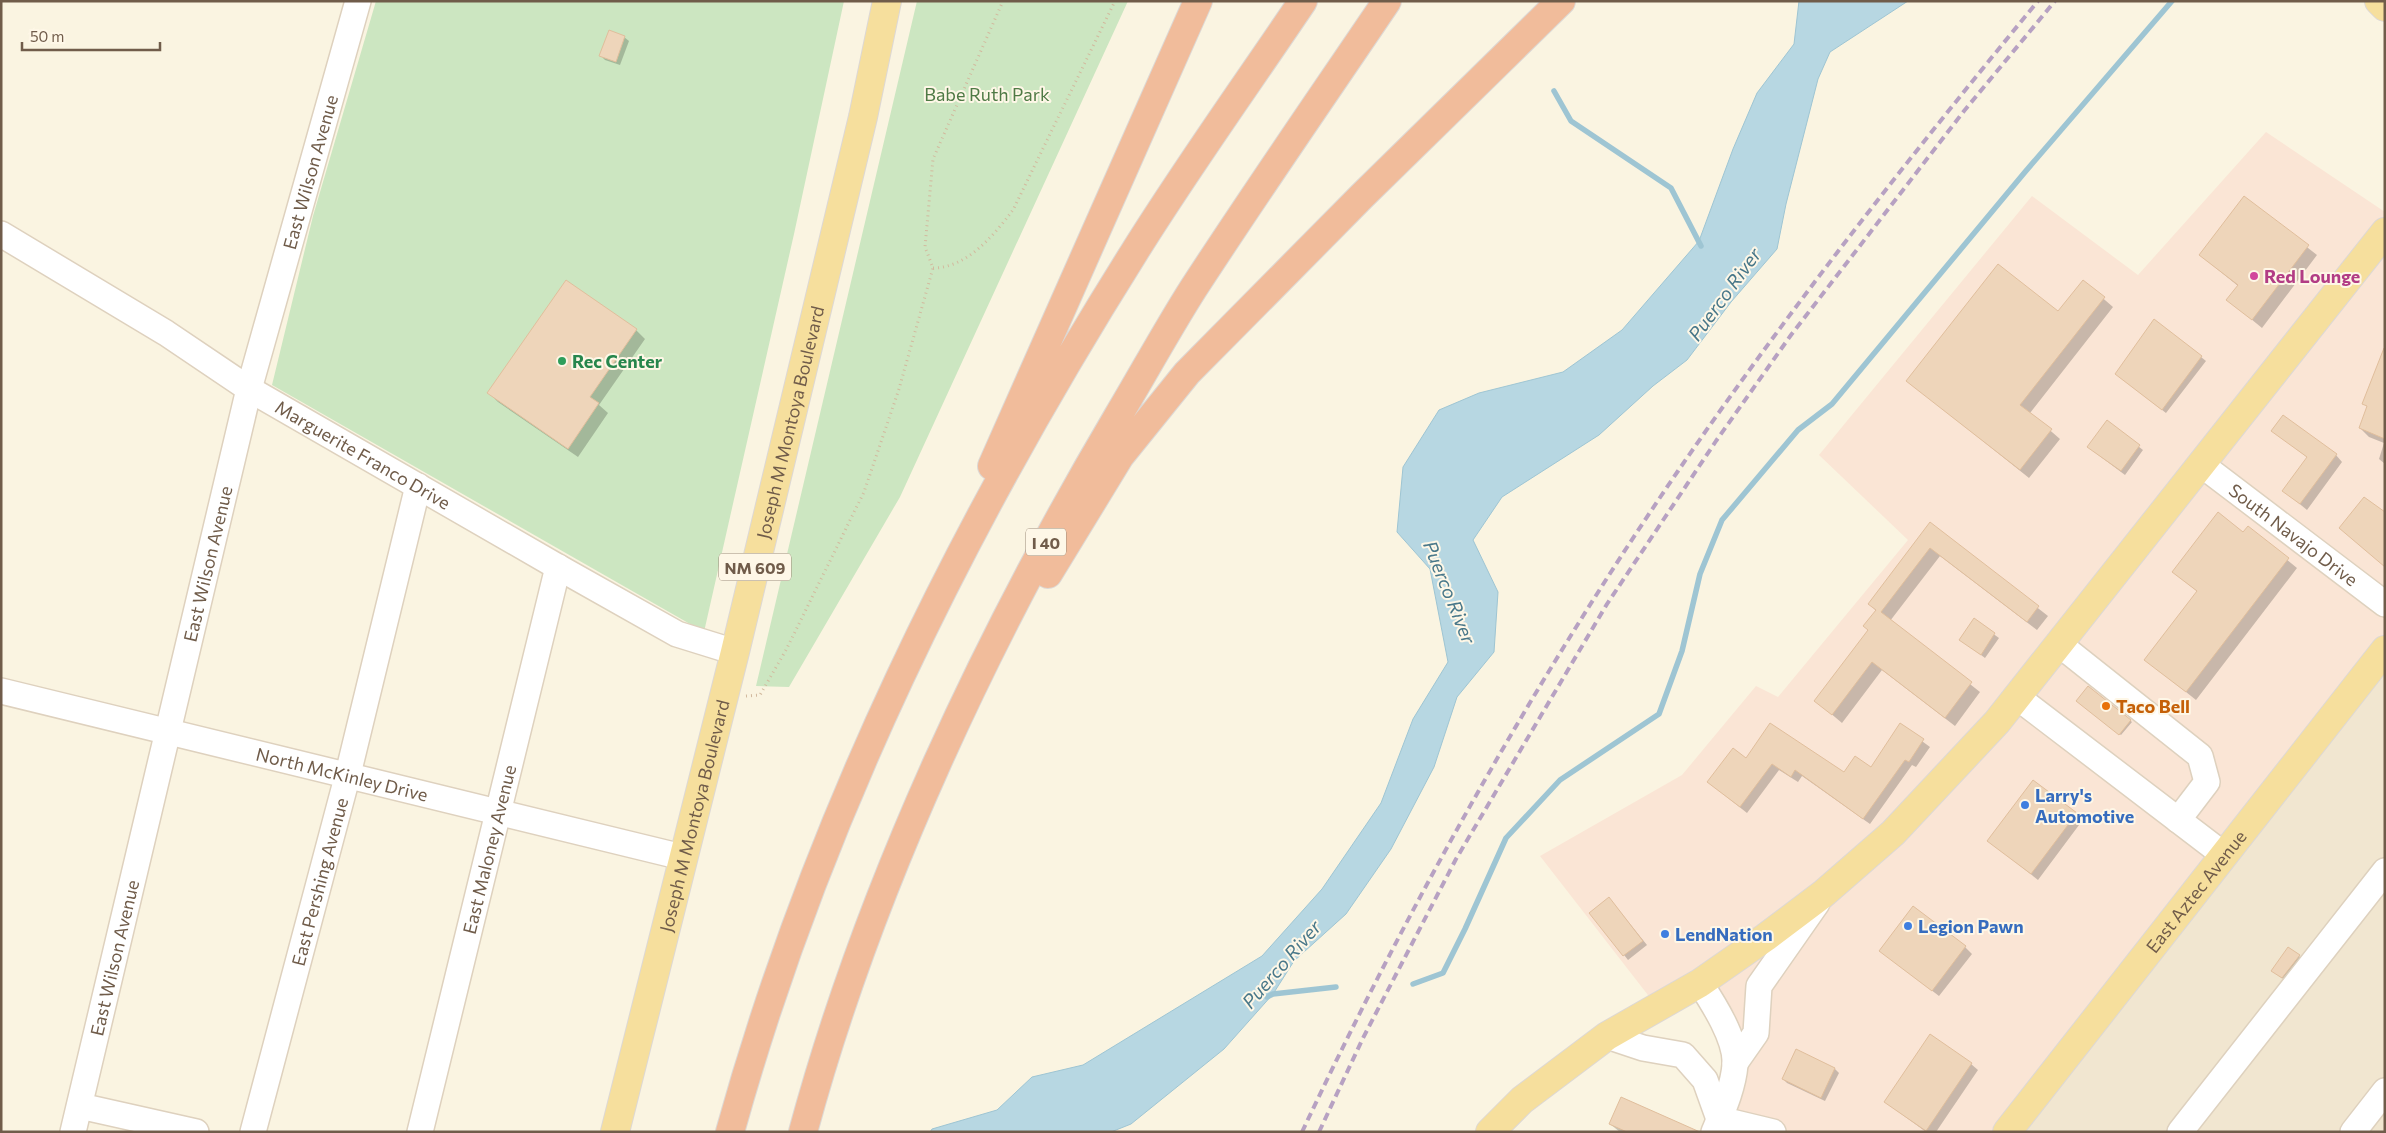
<svg xmlns="http://www.w3.org/2000/svg" width="2386" height="1133" font-family="Commissioner,sans-serif">
	<style>
		.residential { fill: #f1e6d0 }
		.commercial { fill: #fae5d5 }
		.green { fill: #cce6c1 }
		.water { fill: #b7d7e2; stroke: #9ec5d3 }
		.shadow { fill: #0003 }
		.lines { fill: none; stroke-linecap: round; stroke-linejoin: round }
		.stream { stroke: #9ec5d3; stroke-width: 5.5 }
		.building { fill: #eed5ba; stroke: #e0be9c }
		.minor-casing { stroke: #ded1be; stroke-width: 28 }
		.major-casing { stroke: #ddd8d4; stroke-width: 30 }
		.highway-casing { stroke: #ddd8d4; stroke-width: 30 }
		.path { stroke: #d2b99e; stroke-width: 3; stroke-dasharray: 1 4; stroke-linecap: butt }
		.minor { stroke: #fff; stroke-width: 25 }
		.major { stroke: #f6df9d; stroke-width: 28 }
		.highway { stroke: #f1bc9b; stroke-width: 28 }
		.rail { stroke: #b7a1c2; stroke-width: 4; stroke-dasharray: 8 5; stroke-linecap: butt }
		.hotel-dot { fill: #d1479c; stroke: #fef7e7; stroke-width: 2 }
		.leisure-dot { fill: #2e9e5b; stroke: #fef7e7; stroke-width: 2 }
		.food-dot { fill: #e8710a; stroke: #fef7e7; stroke-width: 2 }
		.shop-dot { fill: #3f7fe0; stroke: #fef7e7; stroke-width: 2 }
		.labels { text-anchor: middle; dominant-baseline: central; stroke-width: 4; stroke-linejoin: round; paint-order: stroke }
		.shield { fill: #fef7e7; stroke: #9b8a79; stroke-width: 1 }
		.shield-label { font-size: 16px; font-weight: bold; fill: #705c4a }
		.park-label { font-size: 18px; fill: #4f7a45; stroke: #fef7e7 }
		.street-label { font-size: 18px; fill: #705c4a; stroke: #fef7e7 }
		.hotel-label { font-size: 18px; font-weight: bold; fill: #b23c85; stroke: #fef7e7; text-anchor: start }
		.leisure-label { font-size: 18px; font-weight: bold; fill: #27864d; stroke: #fef7e7; text-anchor: start }
		.food-label { font-size: 18px; font-weight: bold; fill: #c56008; stroke: #fef7e7; text-anchor: start }
		.shop-label { font-size: 18px; font-weight: bold; fill: #366cbe; stroke: #fef7e7; text-anchor: start }
		.water-label { font-size: 19px; font-style: italic; fill: #487789; stroke: #fef7e7 }
	</style>
	<rect width="100%" height="100%" fill="#faf4e1"/>
	<path class="residential" d="M2385 650V1132H2007Z"/>
	<path class="commercial" d="M2266 132 2385 212V650L2007 1132H1714L1735 1063 1699 983 1658 1008 1540 856 1682 775 1756 686 1778 697 1908 540 1819 455 2032 196 2138 275Z"/>
	<path class="green" d="M376 1H844L794 234 704 632 272 385 313 216Z
		M917 1H1128L900 497 789 687 756 686Z"/>
	<path class="water" d="M1799 1H1908L1830 52 1818 79 1786 204 1777 249 1731 302 1687 360 1653 386 1599 435 1502 497 1473 540 1498 592 1494 652 1457 697 1434 767 1391 849 1346 914 1294 961 1273 994 1224 1049 1131 1124 1111 1132H930L932 1129 997 1110 1032 1077 1083 1065 1262 956 1322 889 1381 803 1413 719 1448 662 1430 569 1397 532 1403 467 1439 410 1479 393 1563 372 1622 330 1699 241 1733 149 1757 93 1794 44Z"/>
	<path class="shadow" d="M624 37 629 41 620 65 605 60 601 56Z
		M2244 198 2317 255 2262 328 2228 300 2238 286 2200 255Z
		M2083 281 2113 307 2030 413 2060 439 2029 478 1908 381 2058 313Z
		M636 330 645 339 599 405 608 413 578 457 498 402 489 393Z
		M2201 357 2206 361 2166 413 2121 378Z
		M2385 375V464L2379 459 2384 443 2369 437 2360 428 2368 407 2364 403Z
		M2107 422 2143 450 2125 475 2093 451Z
		M2273 431 2336 455 2342 462 2307 510 2284 491 2308 458Z
		M1930 524 2048 616 2037 630 1940 556 1890 621 1980 692 1955 726 1882 670 1842 723 1816 701 1870 631 1876 611 1870 604Z
		M2248 528 2297 568 2196 700 2146 660 2198 592 2173 572 2244 533Z
		M1974 620 1999 638 1985 658 1961 640Z
		M2089 687 2132 722 2121 735 2078 701Z
		M1900 725 1930 747 1916 767 1912 765 1870 824 1802 776 1798 782 1779 770 1747 813 1708 782 1746 760 1844 774 1871 769Z
		M2076 814 2082 821 2038 880 1989 841Z
		M1613 903 1647 945 1628 960 1591 913Z
		M1965 947 1972 954 1939 996 1888 957Z
		M2288 948 2304 960 2287 982 2273 971Z
		M1971 1064 1978 1070 1936 1132H1926L1885 1102Z
		M1835 1069 1839 1073 1825 1101 1787 1083 1783 1079Z
		M1610 1124 1690 1132H1620Z"/>
	<g class="lines">
		<path class="stream" d="M1554 91 1571 121 1671 188 1701 246
			M1413 984 1443 973 1465 929 1506 838 1560 780 1659 714 1682 651 1700 574 1722 520 1798 430 1832 404 2025 172 2172 1
			M1267 997 1273 994 1336 987"/>
	</g>
	<path class="building" d="M609 30 625 36 616 62 599 56Z
		M2244 196 2309 245 2252 320 2226 300 2238 285 2199 255Z
		M1998 264 2058 311 2083 280 2105 297 2020 405 2052 429 2020 470 1906 381Z
		M566 280 637 329 590 397 599 403 568 449 487 393Z
		M2154 319 2202 356 2162 410 2115 374Z
		M2384 348H2385V439L2359 428 2367 406 2362 404Z
		M2283 415 2337 454 2300 504 2282 491 2307 457 2271 431Z
		M2107 420 2140 445 2121 471 2087 447Z
		M2364 497 2385 512V567L2339 528Z
		M2218 512 2243 532 2248 526 2289 558 2186 692 2144 660 2197 591 2172 572Z
		M1930 522 2039 606 2027 622 1930 548 1881 612 1972 682 1945 718 1872 662 1832 715 1814 701 1868 630 1863 626 1876 610 1868 604Z
		M1974 618 1995 633 1981 655 1959 640Z
		M2088 686 2131 720 2119 735 2076 701Z
		M1770 723 1844 772 1855 756 1871 767 1900 723 1924 739 1909 762 1905 760 1863 819 1795 770 1791 777 1772 764 1740 807 1707 782 1733 748 1746 758Z
		M2033 780 2077 813 2031 874 1987 841Z
		M1609 897 1643 941 1623 956 1589 913Z
		M1913 906 1966 946 1932 991 1879 951Z
		M2288 947 2300 955 2282 978 2271 971Z
		M1930 1034 1972 1063 1926 1131 1884 1102Z
		M1796 1049 1835 1068 1821 1098 1782 1079Z
		M1621 1097 1700 1132H1627L1609 1124Z"/>
	<g class="lines">
		<defs>
			<g id="minor">
				<path id="s1" d="M1 234 166 333 249 389 558 567 677 634 735 652"/>
				<path id="s2" d="M2202 465 2385 604"/>
				<path d="M2059 644 2200 756 2207 782 2178 820"/>
				<path id="s3" d="M1 691 682 857"/>
				<path d="M2017 697 2224 855"/>
				<path d="M1700 983C1713 1003 1737 1040 1735 1065 1733 1088 1723 1110 1714 1132"/>
				<path d="M1607 1036 1643 1048 1683 1055 1705 1080 1719 1119"/>
				<path d="M1735 1063 1756 1033 1759 986 1817 903"/>
				<path d="M80 1106 196 1132"/>
				<path d="M1719 1119 1773 1132"/>
				<path id="s4" d="M73 1132 249 389 358 1"/>
				<path id="s5" d="M253 1132 348 774 418 486"/>
				<path id="s6" d="M420 1132 558 567"/>
				<path d="M2180 1132 2385 871"/>
				<path d="M2353 1132 2385 1091"/>
			</g>
			<g id="major">
				<path d="M2379 1 2385 7"/>
				<path id="s7" d="M615 1132 735 652 863 117 887 1"/>
				<path d="M1490 1132 1522 1100 1607 1036 1700 983 1766 937 1823 894 1893 833 1997 722 2385 232"/>
				<path id="s8" d="M2007 1132 2385 650"/>
			</g>
			<path id="highway" d="M992 466 1198 1
				M1048 574 1120 456 1187 373 1362 196 1561 1
				M730 1132C817 818 962 526 1135 251 1188 166 1247 84 1303 1
				M803 1132C870 884 988 636 1118 416 1143 374 1167 330 1193 289 1256 192 1322 97 1387 1"/>
		</defs>
		<use href="#minor" class="minor-casing"/>
		<use href="#major" class="major-casing"/>
		<use href="#highway" class="highway-casing"/>
		<path class="path" d="M933 268C967 268 994 235 1013 210L1115 1
			M746 696 760 695 786 650 864 492 899 389 933 268 925 247 933 159 1003 1"/>
		<use href="#minor" class="minor"/>
		<use href="#major" class="major"/>
		<use href="#highway" class="highway"/>
		<path class="rail" d="M1302 1132C1410 903 1535 680 1678 471 1790 308 1912 154 2038 1
			M1319 1132 1363 1038 1456 859 1607 604 1716 441 1791 335 1964 111 2055 1"/>
	</g>
	<circle class="hotel-dot" cx="2254" cy="276" r="5"/>
	<circle class="leisure-dot" cx="562" cy="361" r="5"/>
	<circle class="food-dot" cx="2106" cy="706" r="5"/>
	<g class="shop-dot">
		<circle cx="2025" cy="805" r="5"/>
		<circle cx="1908" cy="926" r="5"/>
		<circle cx="1665" cy="934" r="5"/>
	</g>
	<g class="labels">
		<g class="shield">
			<rect x="1026" y="528.5" width="40" height="27" rx="4"/>
			<rect x="719" y="553.5" width="72" height="27" rx="4"/>
		</g>
		<g class="shield-label">
			<text x="1046" y="542">I 40</text>
			<text x="755" y="567">NM 609</text>
		</g>
		<g class="park-label">
			<text x="987" y="94">Babe Ruth Park</text>
		</g>
		<g class="street-label">
			<text stroke="none"><textPath href="#s4" startOffset="989">East Wilson Avenue</textPath></text>
			<text stroke="none"><textPath href="#s7" startOffset="731">Joseph M Montoya Boulevard</textPath></text>
			<text stroke="none"><textPath href="#s1" startOffset="424">Marguerite Franco Drive</textPath></text>
			<text stroke="none"><textPath href="#s2" startOffset="115">South Navajo Drive</textPath></text>
			<text stroke="none"><textPath href="#s4" startOffset="584">East Wilson Avenue</textPath></text>
			<text stroke="none"><textPath href="#s3" startOffset="351">North McKinley Drive</textPath></text>
			<text stroke="none"><textPath href="#s7" startOffset="326">Joseph M Montoya Boulevard</textPath></text>
			<text stroke="none"><textPath href="#s6" startOffset="291">East Maloney Avenue</textPath></text>
			<text stroke="none"><textPath href="#s5" startOffset="259">East Pershing Avenue</textPath></text>
			<text stroke="none"><textPath href="#s8" startOffset="306">East Aztec Avenue</textPath></text>
			<text stroke="none"><textPath href="#s4" startOffset="179">East Wilson Avenue</textPath></text>
		</g>
		<g class="hotel-label">
			<text x="2264" y="276">Red Lounge</text>
		</g>
		<g class="leisure-label">
			<text x="572" y="361">Rec Center</text>
		</g>
		<g class="food-label">
			<text x="2116" y="706">Taco Bell</text>
		</g>
		<g class="shop-label">
			<text x="2035" y="795">Larry's<tspan x="2035" dy="21">Automotive</tspan></text>
			<text x="1918" y="926">Legion Pawn</text>
			<text x="1675" y="934">LendNation</text>
		</g>
		<g class="water-label">
			<text transform="translate(1724 294) rotate(-54)">Puerco River</text>
			<text transform="translate(1450 592) rotate(68)">Puerco River</text>
			<text transform="translate(1281 964) rotate(-49)">Puerco River</text>
		</g>
	</g>
	<rect width="2386" height="1133" fill="none" stroke="#705c4a" stroke-width="5"/>
	<path d="M22 42v8h138v-8" fill="none" stroke="#705c4a" stroke-width="2.5"/>
	<text x="30" y="42" font-size="15" fill="#705c4a" stroke="#fef7e7" stroke-width="4" paint-order="stroke">50 m</text>
</svg>
